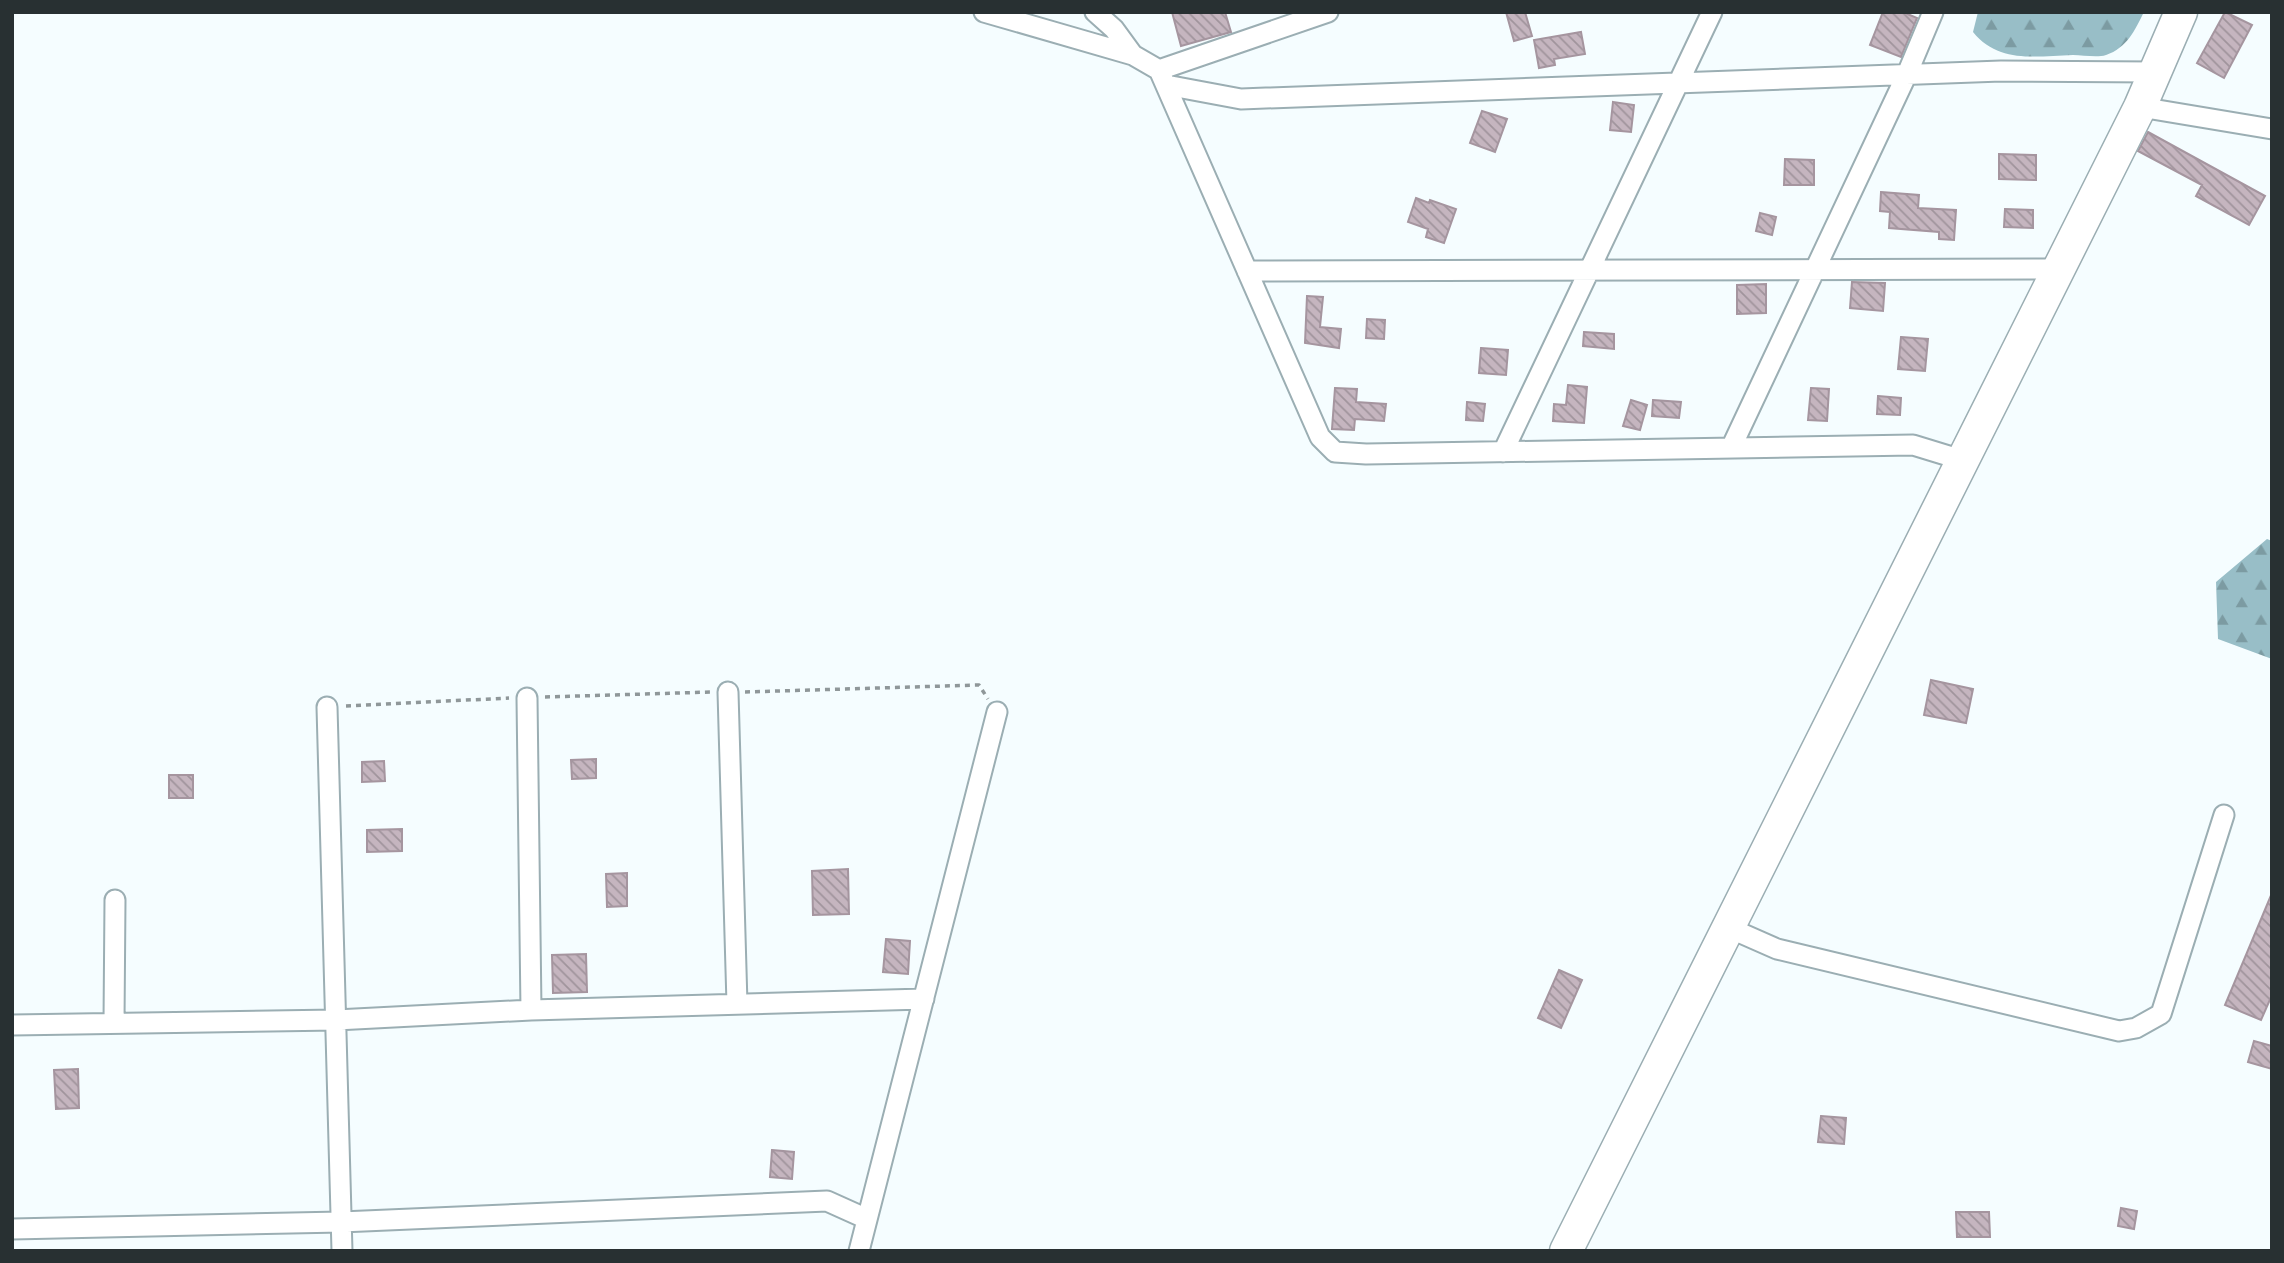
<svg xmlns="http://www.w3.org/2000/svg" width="2284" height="1263" font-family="'Titillium Web',sans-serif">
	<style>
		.forest { fill: url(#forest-firs) }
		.building { fill: url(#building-back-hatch); stroke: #a5959f; stroke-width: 2 }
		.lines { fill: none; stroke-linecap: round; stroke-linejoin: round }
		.street-casing { stroke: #9baeb3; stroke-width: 23 }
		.primary-casing { stroke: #9baeb3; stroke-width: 35 }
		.path { stroke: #8f9799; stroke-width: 3.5; stroke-dasharray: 5 5; stroke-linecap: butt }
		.street { stroke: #fff; stroke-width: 19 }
		.primary { stroke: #fff; stroke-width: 32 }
	</style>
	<defs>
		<pattern id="forest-firs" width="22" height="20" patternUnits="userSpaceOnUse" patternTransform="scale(1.75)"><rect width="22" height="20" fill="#98bec7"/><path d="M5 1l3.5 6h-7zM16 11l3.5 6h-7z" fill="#7c9ba2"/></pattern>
		<pattern id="building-back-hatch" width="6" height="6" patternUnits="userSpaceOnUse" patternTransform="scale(1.75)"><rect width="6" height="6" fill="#c5b5bf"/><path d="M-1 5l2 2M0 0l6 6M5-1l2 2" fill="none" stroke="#a0949c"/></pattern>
	</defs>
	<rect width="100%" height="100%" fill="#f5fdff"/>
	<path class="forest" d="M1978 12H2144C2135 30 2127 48 2106 55 2097 58 2083 55 2073 55 2036 56 1999 64 1973 32Z
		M2267 539 2272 541V659L2218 639 2216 582Z"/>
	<path class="building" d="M1172 12H1225L1231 32 1181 46Z
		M1506 12H1525L1532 36 1514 41Z
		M1883 12H1903L1917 18 1901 57 1870 45Z
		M2225 12 2252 25 2224 78 2197 63Z
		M1581 32 1585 54 1554 59 1555 65 1539 68 1534 40Z
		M1613 102 1634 105 1631 132 1610 130Z
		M1482 111 1507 119 1495 152 1470 143Z
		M2148 132 2265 196 2249 225 2196 196 2202 185 2138 151Z
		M1999 154 2036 155V180L1999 179Z
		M1785 159 1814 160V185H1784Z
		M1881 192 1919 195 1918 208 1956 210 1954 240 1939 239V232L1889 228 1890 212 1880 211Z
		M1416 198 1429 203 1430 200 1456 209 1444 243 1426 237 1428 229 1408 222Z
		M2005 209 2033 210V228L2004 227Z
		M1760 213 1776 217 1772 235 1756 231Z
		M1852 282 1885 283 1883 311 1850 308Z
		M1766 284V313L1737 314V285Z
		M1307 296 1323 297 1320 327 1341 329 1339 348 1305 343Z
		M1367 319 1385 320 1384 339 1366 338Z
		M1584 332 1614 334V349L1583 346Z
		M1901 337 1928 339 1925 371 1898 369Z
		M1481 348 1508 350 1506 375 1479 373Z
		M1568 385 1587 387 1584 423 1553 421 1554 404 1566 405Z
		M1335 388 1357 389 1356 402 1386 404 1384 421 1355 419 1354 430 1332 429Z
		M1811 388 1829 389 1827 421 1808 420Z
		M1878 396 1901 398 1900 415 1877 414Z
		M1631 400 1647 405 1640 430 1623 426Z
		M1653 400 1681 402 1679 418 1652 416Z
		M1467 402 1485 404 1483 421 1466 420Z
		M1931 680 1973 689 1966 723 1924 715Z
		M596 759V778L572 779 571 760Z
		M384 761 385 781 362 782V762Z
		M169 775H193V798H169Z
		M402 829V851L367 852V830Z
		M848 869 849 914 813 915 812 871Z
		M627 873V906L607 907 606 874Z
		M2272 893V995L2261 1020 2225 1005Z
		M886 939 910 941 908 974 883 972Z
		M586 954 587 992 553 993 552 955Z
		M1559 970 1582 980 1561 1028 1538 1018Z
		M2254 1041 2272 1046V1069L2248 1062Z
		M78 1069 79 1108 56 1109 54 1070Z
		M1821 1116 1846 1118 1844 1144 1818 1142Z
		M772 1150 794 1152 792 1179 770 1177Z
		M2121 1208 2137 1211 2134 1229 2118 1226Z
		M1956 1212H1989L1990 1237H1957Z"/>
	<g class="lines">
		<defs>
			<path id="street" d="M984 12 1133 55 1159 70 1320 437 1335 452 1366 454 1913 445 1962 460
				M1095 12 1114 29 1133 55
				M1159 70 1328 12
				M1166 85 1241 99 2001 71 2155 72
				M2140 107 2272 129
				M1247 271 2058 269
				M1731 448 1907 74 1933 12
				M1503 452 1712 12
				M728 692 737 1004
				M527 698 531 1010
				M327 707 342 1251
				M1727 927 1777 949 2119 1031 2136 1028 2161 1014 2224 815
				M114 1022 115 900
				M12 1025 336 1020 531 1010 924 999
				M12 1229 341 1222 827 1201 867 1219
				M859 1251 997 712"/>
			<path id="primary" d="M1566 1251 2140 107 2181 12"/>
		</defs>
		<use href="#street" class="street-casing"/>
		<use href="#primary" class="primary-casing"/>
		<path class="path" d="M745 692 979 685 988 699
			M545 697 712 692
			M346 706 509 698"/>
		<use href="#street" class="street"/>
		<use href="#primary" class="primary"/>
	</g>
	<rect width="2284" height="1263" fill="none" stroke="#283032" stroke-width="28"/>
</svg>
